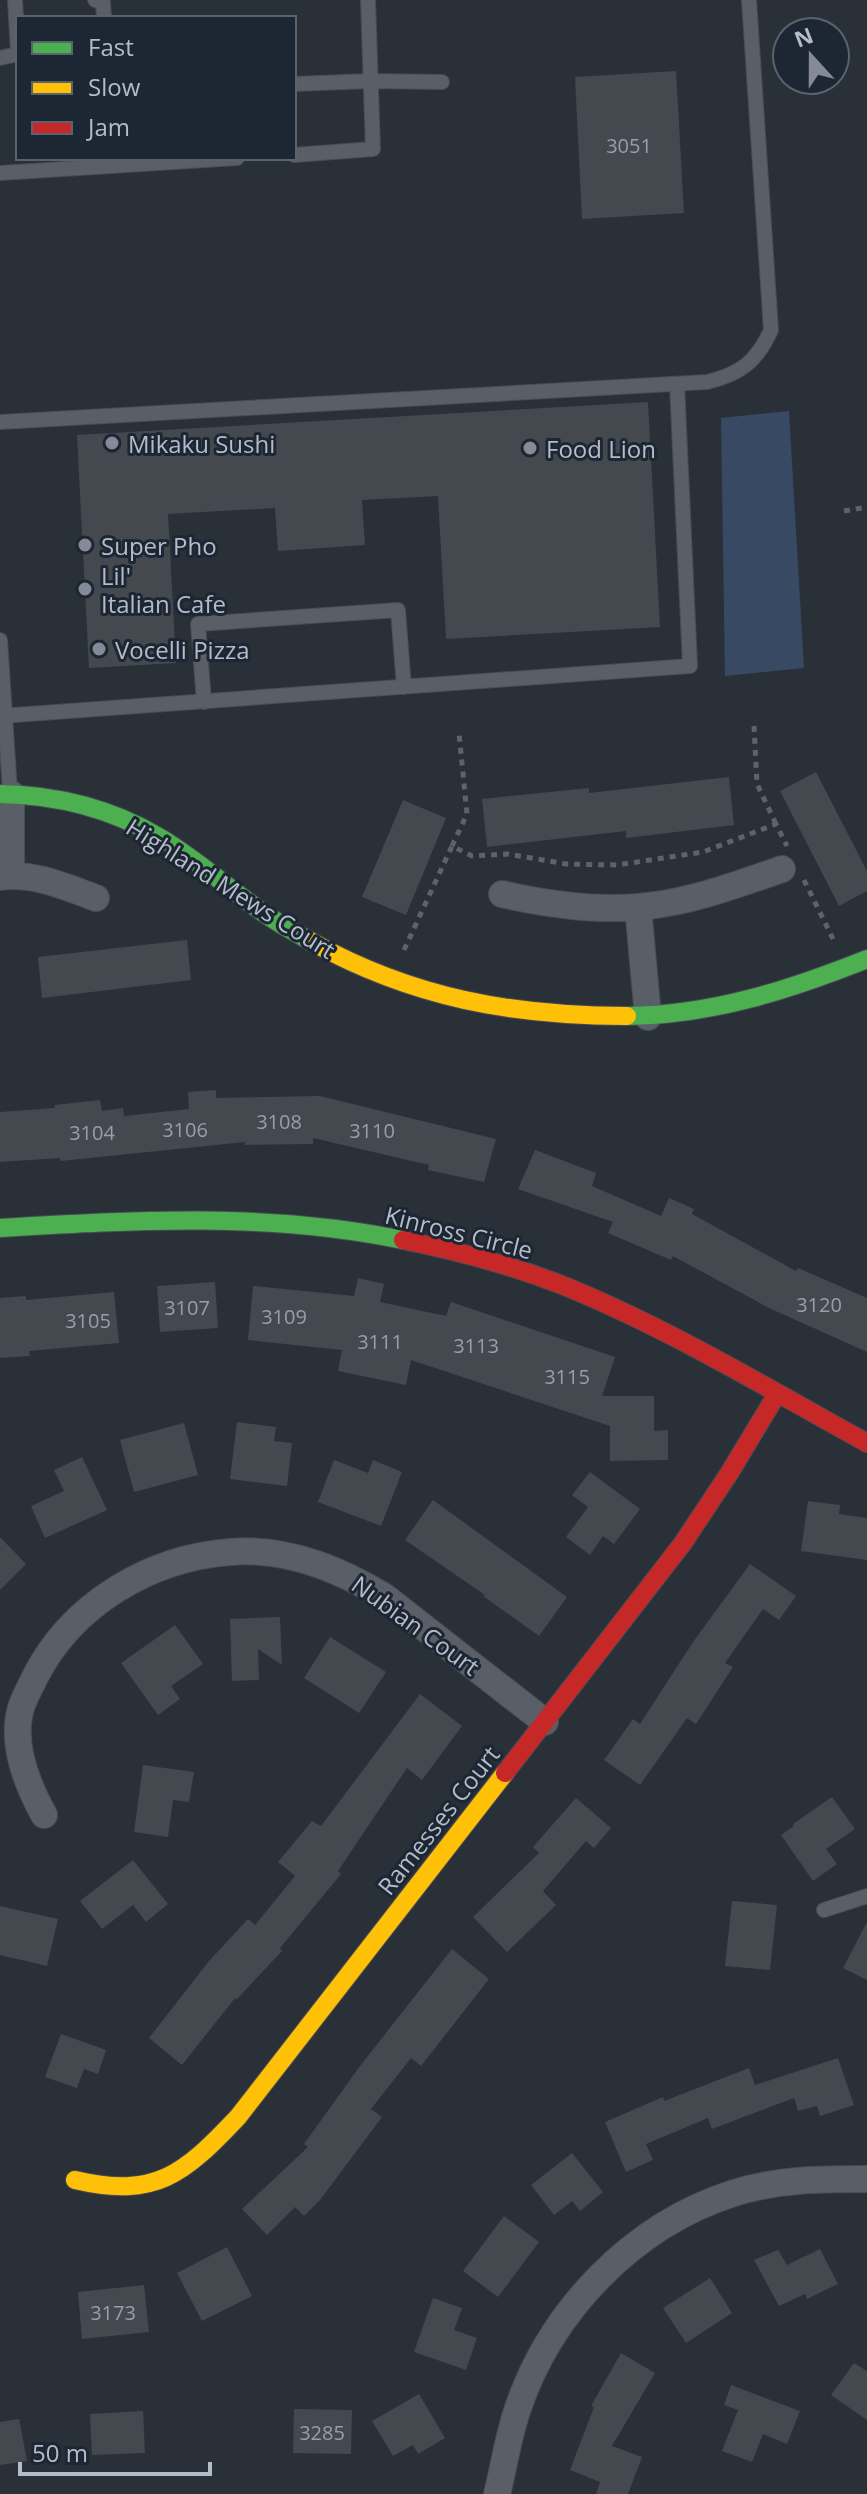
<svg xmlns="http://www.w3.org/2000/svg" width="867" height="2494" font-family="'Open Sans',sans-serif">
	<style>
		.water { fill: #384963 }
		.building { fill: #444950 }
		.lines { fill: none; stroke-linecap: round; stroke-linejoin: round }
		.lane-casing { stroke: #484c53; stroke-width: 16 }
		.street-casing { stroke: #484c53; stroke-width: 28 }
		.fast-casing { stroke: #484c53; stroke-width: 20 }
		.slow-casing { stroke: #484c53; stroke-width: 20 }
		.jam-casing { stroke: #484c53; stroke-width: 20 }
		.path { stroke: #5d636a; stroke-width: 5; stroke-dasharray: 6 6; stroke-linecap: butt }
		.lane { stroke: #5a5e66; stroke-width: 14 }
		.street { stroke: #5a5e66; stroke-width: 26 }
		.fast { stroke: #4caf50; stroke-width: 18 }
		.slow { stroke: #ffc107; stroke-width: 18 }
		.jam { stroke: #c62828; stroke-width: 18 }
		.poi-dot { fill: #848b96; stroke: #1d2633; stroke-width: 3 }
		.labels { text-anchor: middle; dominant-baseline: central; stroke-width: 6; stroke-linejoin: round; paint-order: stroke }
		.number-label { font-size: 20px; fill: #989fab }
		.poi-label { font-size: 24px; fill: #b4bcc9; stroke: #1d2633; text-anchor: start }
		.street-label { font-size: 24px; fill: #b4bcc9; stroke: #1d2633 }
	</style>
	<rect width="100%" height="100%" fill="#2a3038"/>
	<path class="water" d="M789 411 804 668 725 676 721 418Z"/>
	<path class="building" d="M676 71 684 213 582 219 575 77Z
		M648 402 660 627 446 639 438 496 362 500 365 545 278 551 275 508 168 514 176 663 89 668 77 435Z
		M816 772 867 871V891L839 906 780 791Z
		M729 777 734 825 626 838V831L487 847 482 799 589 788V793Z
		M403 800 446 818 406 915 362 897Z
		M187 940 191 980 42 998 38 957Z
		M216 1090V1098L320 1096 496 1139 484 1182 428 1170 429 1165 313 1138V1144L245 1145V1142L61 1161 60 1158 0 1162V1112L55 1108V1105L100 1100 102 1111 123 1108 124 1116 189 1109 188 1092Z
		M535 1150 596 1173 592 1186 661 1216 669 1198 694 1209 692 1214 796 1271 798 1268 867 1298V1352L769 1308 673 1256 671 1260 608 1233 613 1222 518 1189Z
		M358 1278 384 1284 380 1302 446 1316 451 1302 615 1357 602 1396H654V1431L668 1430V1460L610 1461V1426L411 1360 406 1385 338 1371 342 1350 248 1340 253 1286 354 1296Z
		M215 1282 218 1328 160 1332 157 1286Z
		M114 1292 119 1343 29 1351 30 1356 0 1358V1298L26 1296V1300Z
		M237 1422 276 1427 274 1441 292 1443 287 1486 230 1479Z
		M184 1423 198 1475 134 1492 120 1440Z
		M82 1457 107 1510 45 1538 31 1506 64 1491 54 1470Z
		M334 1460 368 1473 373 1460 402 1472 381 1526 318 1502Z
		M590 1472 640 1509 614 1544 603 1536 590 1555 566 1537 588 1507 572 1495Z
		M433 1500 567 1597 539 1636 483 1596 485 1595 405 1540Z
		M808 1501 840 1505 839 1514 867 1518V1560L801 1551Z
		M0 1537 26 1564 0 1590Z
		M750 1564 796 1596 779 1620 763 1609 725 1663 733 1667 696 1724 687 1718 640 1785 604 1760 633 1719 640 1724 693 1642Z
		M280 1617 282 1665 258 1649 259 1680 232 1681 230 1619Z
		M175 1625 203 1664 171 1686 180 1699 158 1715 121 1663Z
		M330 1637 386 1672 359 1713 304 1678Z
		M420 1694 462 1726 422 1780 407 1768 338 1871 341 1874 280 1948 282 1951 236 2000 235 1998 182 2065 149 2038 209 1961 248 1919 255 1925 295 1876 278 1862 312 1821 321 1826Z
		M143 1765 194 1772 189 1802 173 1800 168 1837 134 1832Z
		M832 1797 855 1829 826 1849 837 1864 813 1881 781 1835 794 1826 793 1824Z
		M576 1798 611 1828 594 1848 586 1841 543 1891 556 1905 507 1952 473 1917 539 1853 533 1847Z
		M133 1860 168 1904 146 1922 133 1905 102 1929 80 1901Z
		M732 1901 777 1905 770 1970 725 1966Z
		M0 1906 58 1919 47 1966 0 1955Z
		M867 1922V1980L843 1968Z
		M452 1949 489 1979 421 2066 411 2058 371 2109 382 2117 320 2200 304 2216 295 2207 267 2235 242 2209 308 2147 304 2144 360 2066Z
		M61 2034 106 2050 98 2074 84 2069 77 2088 45 2077Z
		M838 2058 854 2105 820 2116 817 2106 798 2111 794 2098 712 2129 708 2118 646 2144 653 2160 626 2172 605 2122 663 2097 664 2101 749 2068 755 2085Z
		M572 2153 603 2192 580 2211 572 2201 554 2215 531 2185Z
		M504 2216 539 2242 498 2297 463 2271Z
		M227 2247 252 2296 202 2321 177 2273Z
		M820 2249 838 2284 807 2299 805 2294 779 2306 754 2260 778 2250 787 2265Z
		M710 2278 732 2313 686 2343 663 2308Z
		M144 2285 149 2332 82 2339 78 2292Z
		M433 2298 462 2308 454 2330 477 2338 466 2370 414 2352Z
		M621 2353 655 2373 612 2446 642 2457 628 2494H596L600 2482 570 2470 594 2407 591 2406Z
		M854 2363 867 2371V2420L831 2395Z
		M731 2385 800 2411 787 2444 763 2434 752 2462 722 2451 738 2410 724 2405Z
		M419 2394 445 2438 418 2454 413 2445 393 2456 372 2421Z
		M294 2409 352 2410 351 2454 293 2453Z
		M143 2411 145 2453 92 2455 90 2414Z
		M19 2419 27 2461 0 2465V2422Z"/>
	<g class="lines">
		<defs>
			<path id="lane" d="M15 0 18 52
				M95 0 103 2 104 18
				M0 58 18 54
				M294 84 370 81 442 82
				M294 155 373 149 368 0
				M0 173 237 158
				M0 422 707 382C741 374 757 361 771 330L749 0
				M0 640 10 791
				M204 702 198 624 398 610 404 687
				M0 716 690 666 677 384
				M824 1910 867 1896"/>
			<path id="street" d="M11 794V875
				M0 877C33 872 66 887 96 898
				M502 894C546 904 592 911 638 907 688 903 736 885 782 869
				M638 907 648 1017
				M44 1815C28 1786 13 1750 19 1716 21 1702 29 1690 35 1677 72 1604 150 1558 230 1552 286 1547 338 1568 385 1597L545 1722
				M497 2494C504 2466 508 2438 517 2411 550 2311 633 2225 734 2193 778 2179 822 2179 867 2179"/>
			<path id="fast" d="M0 794C57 795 110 808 159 837 193 857 222 883 254 906 272 920 292 931 312 942
				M627 1016C712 1015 789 990 867 959
				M0 1228C135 1220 269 1212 403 1240"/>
			<path id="slow" d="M312 942C413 998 513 1016 627 1016
				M75 2180C156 2199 184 2174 238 2117L505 1773"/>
			<path id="jam" d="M403 1240C457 1251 511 1265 562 1285 668 1328 767 1388 867 1443
				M505 1773 683 1543 730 1472 777 1394"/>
		</defs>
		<use href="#lane" class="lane-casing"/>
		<use href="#street" class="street-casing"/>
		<use href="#fast" class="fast-casing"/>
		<use href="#slow" class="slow-casing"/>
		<use href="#jam" class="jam-casing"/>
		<path class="path" d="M844 511 867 507
			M754 726 757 784 776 824
			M452 846 467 814 459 733
			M804 880 833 939
			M404 950 452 846 472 856 508 854 566 864 617 865 703 852 776 824 787 846"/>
		<use href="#lane" class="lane"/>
		<use href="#street" class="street"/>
		<use href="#fast" class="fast"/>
		<use href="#slow" class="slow"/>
		<use href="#jam" class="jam"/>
	</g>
	<g class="poi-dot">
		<circle cx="112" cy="443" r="8"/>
		<circle cx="530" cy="448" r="8"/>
		<circle cx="85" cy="545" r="8"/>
		<circle cx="85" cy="589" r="8"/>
		<circle cx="99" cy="649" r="8"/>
	</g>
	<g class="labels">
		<g class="number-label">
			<text x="629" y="145">3051</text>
			<text x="279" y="1121">3108</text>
			<text x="185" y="1129">3106</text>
			<text x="372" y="1130">3110</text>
			<text x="92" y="1132">3104</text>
			<text x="819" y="1304">3120</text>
			<text x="187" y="1307">3107</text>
			<text x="284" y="1316">3109</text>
			<text x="88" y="1320">3105</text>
			<text x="380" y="1341">3111</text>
			<text x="476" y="1345">3113</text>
			<text x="567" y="1376">3115</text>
			<text x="113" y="2312">3173</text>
			<text x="322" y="2432">3285</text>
		</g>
		<g class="poi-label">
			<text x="128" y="443">Mikaku Sushi</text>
			<text x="546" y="448">Food Lion</text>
			<text x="101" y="545">Super Pho</text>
			<text x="101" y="575">Lil'<tspan x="101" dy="28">Italian Cafe</tspan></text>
			<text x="115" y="649">Vocelli Pizza</text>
		</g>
		<g class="street-label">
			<text transform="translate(231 888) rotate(32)">Highland Mews Court</text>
			<text transform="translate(459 1232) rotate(14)">Kinross Circle</text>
			<text transform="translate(416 1625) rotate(36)">Nubian Court</text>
			<text transform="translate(438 1820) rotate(-52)">Ramesses Court</text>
		</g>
	</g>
	<rect x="16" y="16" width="280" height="144" fill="#1d2633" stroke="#59626f" stroke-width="2"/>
	<rect x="32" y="42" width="40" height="12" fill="#4caf50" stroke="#59626f" stroke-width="2"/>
	<text x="88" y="56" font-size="24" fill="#b4bcc9">Fast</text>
	<rect x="32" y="82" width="40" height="12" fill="#ffc107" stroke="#59626f" stroke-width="2"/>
	<text x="88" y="96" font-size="24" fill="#b4bcc9">Slow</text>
	<rect x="32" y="122" width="40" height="12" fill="#c62828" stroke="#59626f" stroke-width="2"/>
	<text x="88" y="136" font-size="24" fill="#b4bcc9">Jam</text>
	<g transform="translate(811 56) rotate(339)"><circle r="38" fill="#1d2633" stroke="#59626f" stroke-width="2"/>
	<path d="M0-6L14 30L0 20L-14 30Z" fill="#848b96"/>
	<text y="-12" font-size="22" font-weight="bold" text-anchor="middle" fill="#b4bcc9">N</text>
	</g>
	<path d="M20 2462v12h190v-12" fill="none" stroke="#b4bcc9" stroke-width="4"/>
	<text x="32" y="2462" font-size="24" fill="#b4bcc9" stroke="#1d2633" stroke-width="6" paint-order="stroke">50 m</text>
</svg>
